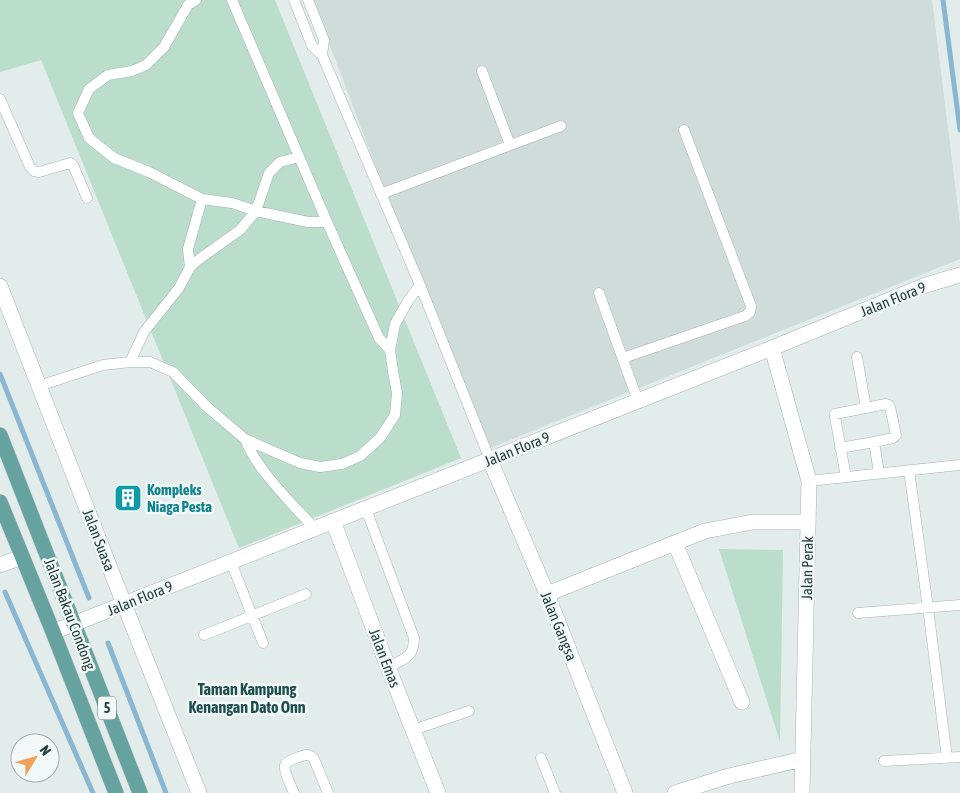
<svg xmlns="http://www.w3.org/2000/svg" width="960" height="793" font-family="'Asap Condensed',sans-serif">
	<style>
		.built { fill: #d0dcd9 }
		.green { fill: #baddcc }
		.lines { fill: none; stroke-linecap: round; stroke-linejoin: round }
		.stream { stroke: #89b6d1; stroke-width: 5 }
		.service-casing { stroke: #a5b4b2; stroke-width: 11 }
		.minor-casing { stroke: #a5b4b2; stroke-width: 16 }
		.primary-casing { stroke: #c1c9c8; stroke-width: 16 }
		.service { stroke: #fff; stroke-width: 10 }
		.minor { stroke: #fff; stroke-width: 15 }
		.primary { stroke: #66a2a0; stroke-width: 15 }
		.labels { text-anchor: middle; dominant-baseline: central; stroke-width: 5; stroke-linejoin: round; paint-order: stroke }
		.shield { fill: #f2f8f7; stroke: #607574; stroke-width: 1 }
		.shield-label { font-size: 14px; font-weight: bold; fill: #223d3c }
		.street-label { font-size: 15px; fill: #223d3c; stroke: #f2f8f7 }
		.culture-label { font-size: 15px; font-weight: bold; fill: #0d838f; stroke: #f2f8f7; text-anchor: start }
		.neighbourhood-label { font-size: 16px; font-weight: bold; fill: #1e4f4e; stroke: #f2f8f7 }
	</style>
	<rect width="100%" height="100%" fill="#e2ecea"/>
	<path class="built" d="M313 0H932L960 225V259L490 448 420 285Z"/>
	<path class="green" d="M0 0H275L461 458 239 548 41 60 0 72Z
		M719 549 783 550 780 742Z"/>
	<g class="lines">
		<path class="stream" d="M943 0 960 130
			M0 374 89 598
			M5 592 93 793
			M108 643 166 793"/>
		<defs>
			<path id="service" d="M196 0 188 5 164 47 146 65 132 71 108 75 89 89 78 113 89 138 114 158 149 172 202 199 232 203 256 211 308 222H327L379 338 390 350
				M232 0 327 222
				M294 0 312 46 322 55 420 285 490 460
				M308 0 324 40 322 55
				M482 71 510 145
				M0 99 30 167 34 171 39 172 70 163 73 165 87 198
				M381 194 561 126
				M190 267 202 257 240 230 256 211 269 173 280 162 299 157
				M599 293 638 401
				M857 357 866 408
				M623 358 745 316 750 312 751 306 684 130
				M130 362 144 332 179 288 190 267 188 249 202 199
				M39 386 103 365 130 362H150L173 372 207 407 245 439 300 463 320 467 342 464 360 456 380 438 395 415 397 393 393 371 390 350 395 324 408 301 420 285
				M245 439C259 473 291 502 315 529
				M840 448 874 442
				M909 470 928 608 947 758
				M846 477 835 417V414L886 404 889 405 890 407 896 435 893 438 874 442 879 473
				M809 481 960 465
				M366 509 414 638C414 658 404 659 388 667
				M231 562 263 643
				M858 613 960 605
				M204 635 306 594
				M413 730 469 711
				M541 758 555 793
				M884 761 960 757
				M294 793C292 788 283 770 285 765 286 761 303 755 307 755 311 755 311 756 314 759L328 793"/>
			<path id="minor" d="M0 286 124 604 199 793
				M772 348 809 481 802 793
				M490 460 547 594 625 793
				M333 521 388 667 438 793
				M675 543 742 702
				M0 565 22 557
				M547 594 705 531 753 522H808
				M53 632 772 348 926 285 960 275
				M675 793 729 776 803 759"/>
			<path id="primary" d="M0 435 140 793
				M0 502 53 632 116 793"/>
		</defs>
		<use href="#service" class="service-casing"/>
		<use href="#minor" class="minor-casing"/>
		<use href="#primary" class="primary-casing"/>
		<use href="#service" class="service"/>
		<use href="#minor" class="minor"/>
		<use href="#primary" class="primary"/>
	</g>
	<defs>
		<symbol id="building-square" viewBox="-11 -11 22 22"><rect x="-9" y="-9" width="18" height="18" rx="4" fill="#0f9aa8" stroke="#f2f8f7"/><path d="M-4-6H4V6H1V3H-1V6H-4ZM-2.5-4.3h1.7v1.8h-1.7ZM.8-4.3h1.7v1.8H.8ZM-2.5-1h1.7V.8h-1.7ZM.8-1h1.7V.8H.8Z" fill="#fff"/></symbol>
	</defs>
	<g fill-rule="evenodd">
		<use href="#building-square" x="112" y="482" width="32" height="32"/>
	</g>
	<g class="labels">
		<rect class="shield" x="98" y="696.5" width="18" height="23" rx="4"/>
		<g class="shield-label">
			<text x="107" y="708">5</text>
		</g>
		<g class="street-label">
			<text transform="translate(893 299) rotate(-22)">Jalan Flora 9</text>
			<text transform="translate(517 449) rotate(-22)">Jalan Flora 9</text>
			<text transform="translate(99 540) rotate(69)">Jalan Suasa</text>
			<text transform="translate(807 568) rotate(-89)">Jalan Perak</text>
			<text transform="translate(140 598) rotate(-22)">Jalan Flora 9</text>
			<text transform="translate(70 614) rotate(69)">Jalan Bakau Condong</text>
			<text transform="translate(559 626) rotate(68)">Jalan Gangsa</text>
			<text transform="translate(385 658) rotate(69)">Jalan Emas</text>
		</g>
		<g class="culture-label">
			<text x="147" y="489">Kompleks<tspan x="147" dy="17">Niaga Pesta</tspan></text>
		</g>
		<g class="neighbourhood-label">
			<text x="247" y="689">Taman Kampung<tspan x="247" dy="18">Kenangan Dato Onn</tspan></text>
		</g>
	</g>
	<g transform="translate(35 758) rotate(53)"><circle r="24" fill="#f2f8f7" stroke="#9fadac"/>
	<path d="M0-4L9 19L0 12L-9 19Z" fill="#f2a15a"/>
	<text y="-8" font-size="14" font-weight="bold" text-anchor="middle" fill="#223d3c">N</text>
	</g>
</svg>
